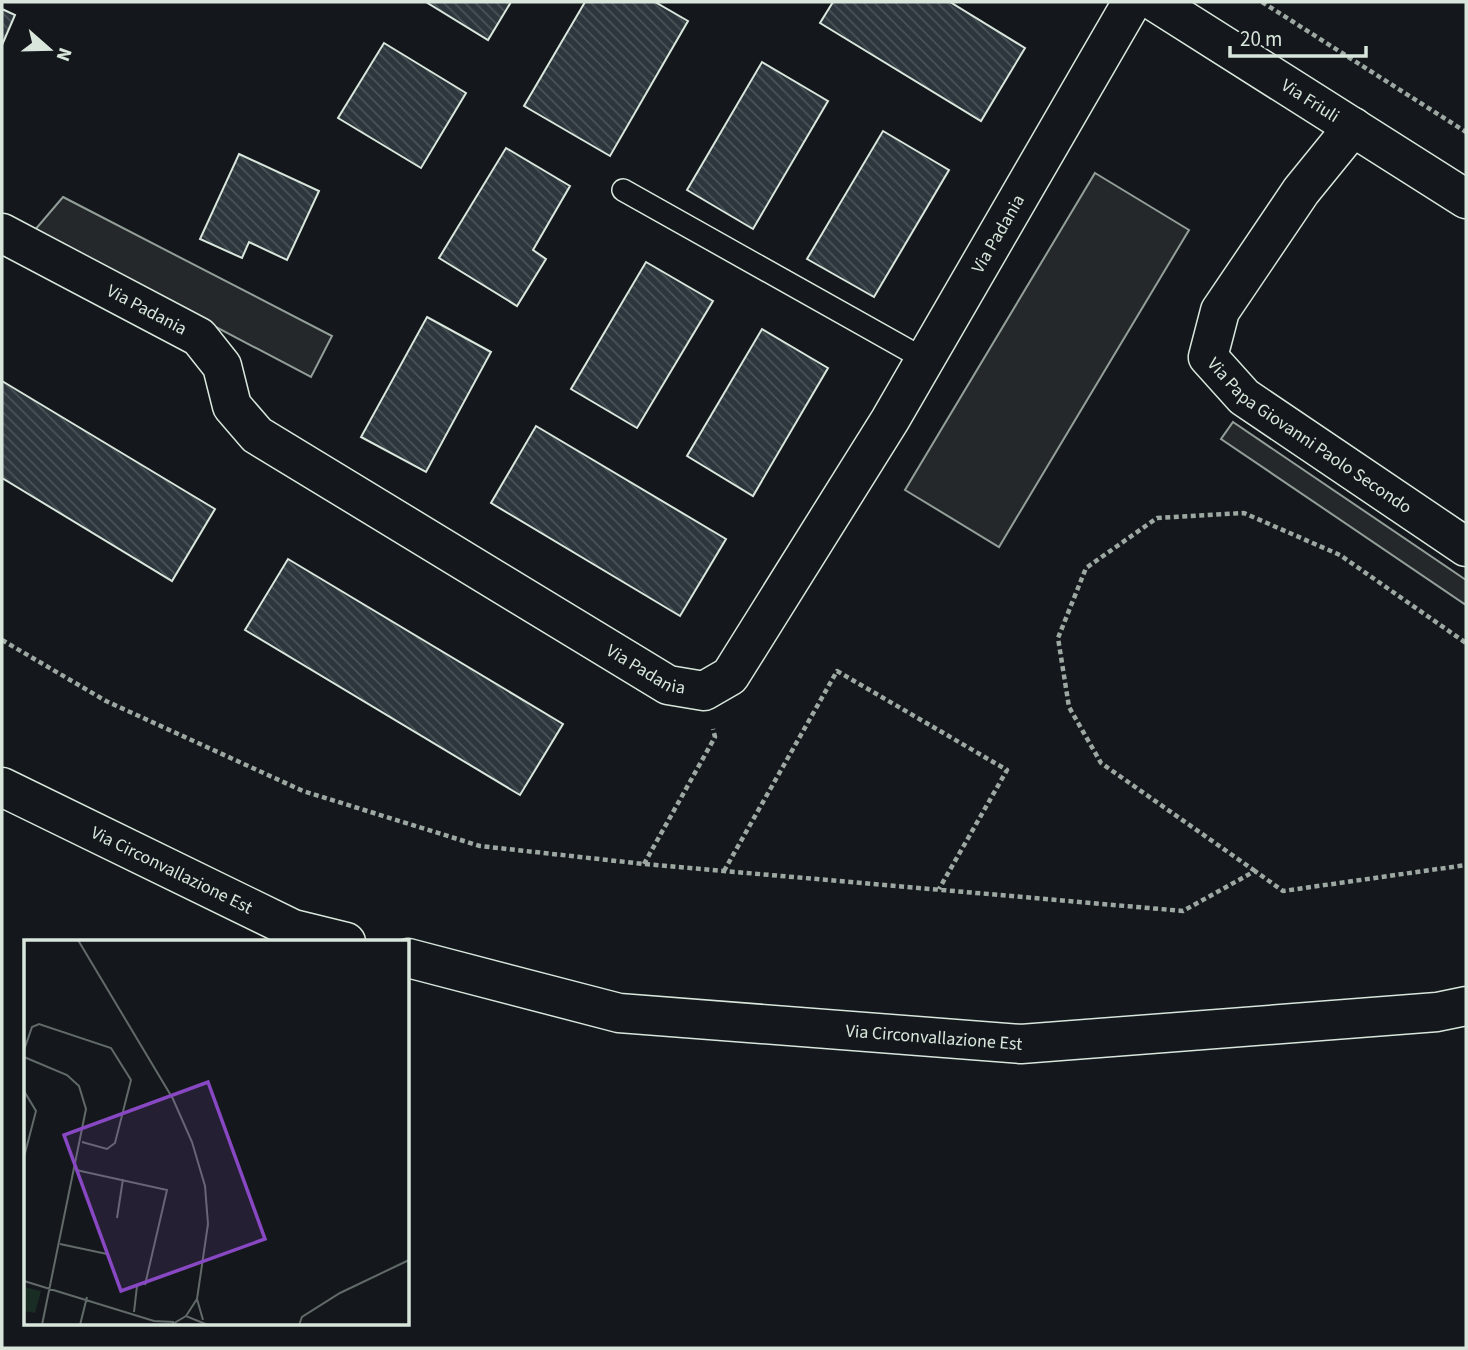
<svg xmlns="http://www.w3.org/2000/svg" width="1468" height="1350" font-family="'Source Sans 3',sans-serif">
	<style>
		.parking { fill: #24282b; stroke: #939e99; stroke-width: 2 }
		.building { fill: url(#building-back-hatch); stroke: #d8e6dc; stroke-width: 2 }
		.lines { fill: none; stroke-linecap: round; stroke-linejoin: round }
		.lane-casing { stroke: #d8e6dc; stroke-width: 24 }
		.street-casing { stroke: #d8e6dc; stroke-width: 41 }
		.primary-casing { stroke: #d8e6dc; stroke-width: 41 }
		.path { stroke: #9da8a2; stroke-width: 4.5; stroke-dasharray: 5 3.5; stroke-linecap: butt }
		.lane { stroke: #14181c; stroke-width: 21 }
		.street { stroke: #14181c; stroke-width: 38 }
		.primary { stroke: #14181c; stroke-width: 38 }
		.labels { text-anchor: middle; dominant-baseline: central; stroke-width: 5; stroke-linejoin: round; paint-order: stroke }
		.street-label { font-size: 18px; fill: #d8e6dc; stroke: #14181c }
		.inset-road { fill: none; stroke: #626a69; stroke-width: 2 }
		.view { fill: #8948c3; fill-opacity: 0.15; stroke: #8948c3; stroke-width: 3.5 }
		.inset-edge { fill: none; stroke: #d8e6dc; stroke-width: 3.5 }
	</style>
	<defs>
		<pattern id="building-back-hatch" width="6" height="6" patternUnits="userSpaceOnUse" patternTransform="scale(1.75)"><rect width="6" height="6" fill="#2c363c"/><path d="M-1 5l2 2M0 0l6 6M5-1l2 2" fill="none" stroke="#4a5358"/></pattern>
	</defs>
	<rect width="100%" height="100%" fill="#14181c"/>
	<path class="parking" d="M1095 173 1189 230 999 547 905 490Z
		M63 197 332 336 311 377 34 231Z
		M1233 422 1466 580V605L1221 439Z"/>
	<path class="building" d="M426 2H511L488 40Z
		M585 2H655L688 21 610 156 524 106Z
		M833 2H950L1025 48 981 121 820 23Z
		M2 9 15 15 2 45Z
		M384 43 466 93 421 168 338 118Z
		M762 62 828 101 753 229 687 190Z
		M883 131 949 170 874 297 807 259Z
		M506 148 570 186 533 250 546 259 517 306 439 258Z
		M239 154 319 191 287 260 249 242 242 258 200 239Z
		M646 262 713 301 637 428 571 389Z
		M427 317 491 352 426 472 361 437Z
		M762 329 828 368 753 496 687 456Z
		M2 381 215 509 172 581 2 478Z
		M536 426 726 539 680 616 491 503Z
		M288 559 563 724 520 795 245 630Z"/>
	<g class="lines">
		<defs>
			<path id="lane" d="M623 190 924 359"/>
			<g id="street">
				<path id="s1" d="M1155 2 1466 199"/>
				<path id="s2" d="M1353 127 1301 191 1220 311 1208 357 1244 397 1466 547"/>
				<path id="s3" d="M2 233 199 337 222 366 232 406 257 435 668 685 704 691 730 676 890 420 1132 2"/>
			</g>
			<g id="primary">
				<path id="s4" d="M2 787 293 929 346 942"/>
				<path id="s5" d="M408 958 619 1013 1021 1044 1437 1012 1466 1006"/>
			</g>
		</defs>
		<use href="#lane" class="lane-casing"/>
		<use href="#street" class="street-casing"/>
		<use href="#primary" class="primary-casing"/>
		<path class="path" d="M1262 2 1466 132
			M2 640 106 701 303 791 480 846 644 864 1183 911 1255 871 1283 891 1466 865
			M644 864 715 737 713 729
			M724 871 837 671 1007 770 939 889
			M1255 871 1101 763 1069 707 1058 638 1086 568 1157 518 1244 513 1340 555 1466 643"/>
		<use href="#lane" class="lane"/>
		<use href="#street" class="street"/>
		<use href="#primary" class="primary"/>
	</g>
	<g class="labels">
		<g class="street-label">
			<text stroke="none"><textPath href="#s1" startOffset="184">Via Friuli</textPath></text>
			<text stroke="none"><textPath href="#s3" startOffset="1404">Via Padania</textPath></text>
			<text stroke="none"><textPath href="#s3" startOffset="164">Via Padania</textPath></text>
			<text stroke="none"><textPath href="#s2" startOffset="404">Via Papa Giovanni Paolo Secondo</textPath></text>
			<text stroke="none"><textPath href="#s3" startOffset="794">Via Padania</textPath></text>
			<text stroke="none"><textPath href="#s4" startOffset="189">Via Circonvallazione Est</textPath></text>
			<text stroke="none"><textPath href="#s5" startOffset="534">Via Circonvallazione Est</textPath></text>
		</g>
	</g>
	<g transform="translate(24 940)">
		<rect width="385" height="385" fill="#14181c"/>
		<path d="M0 347 17 351 11 373 0 371Z" fill="#1a2d24"/>
		<path class="inset-road" d="M54 0 149 159 168 202 181 246 184 284 173 359 162 376M0 110 8 87 15 84 87 108 107 140 91 203 83 209 58 202M0 117 43 135 55 146 62 169 18 385M0 151 12 171 0 217M52 230 143 250 121 345M93 278 99 239M36 304 83 314M0 341 130 381 150 382M173 359 179 380M110 372 113 346M56 385 63 357M147 385 162 376 184 385M275 385 278 377 316 353 385 320"/>
		<path class="view" d="M184 142 241 299 97 351 40 195Z"/>
		<rect width="385" height="385" class="inset-edge"/>
	</g>
	<rect width="1468" height="1350" fill="none" stroke="#d8e6dc" stroke-width="7"/>
	<g transform="translate(49 49) rotate(110)" stroke="#14181c" stroke-width="5" paint-order="stroke">
	<path d="M0-5L12 26L0 18L-12 26Z" fill="#d8e6dc"/>
	<text y="-10" font-size="19" font-weight="bold" text-anchor="middle" fill="#d8e6dc">N</text>
	</g>
	<path d="M1230 46v10h136v-10" fill="none" stroke="#d8e6dc" stroke-width="3.5"/>
	<text x="1240" y="46" font-size="21" fill="#d8e6dc" stroke="#14181c" stroke-width="5" paint-order="stroke">20 m</text>
</svg>
